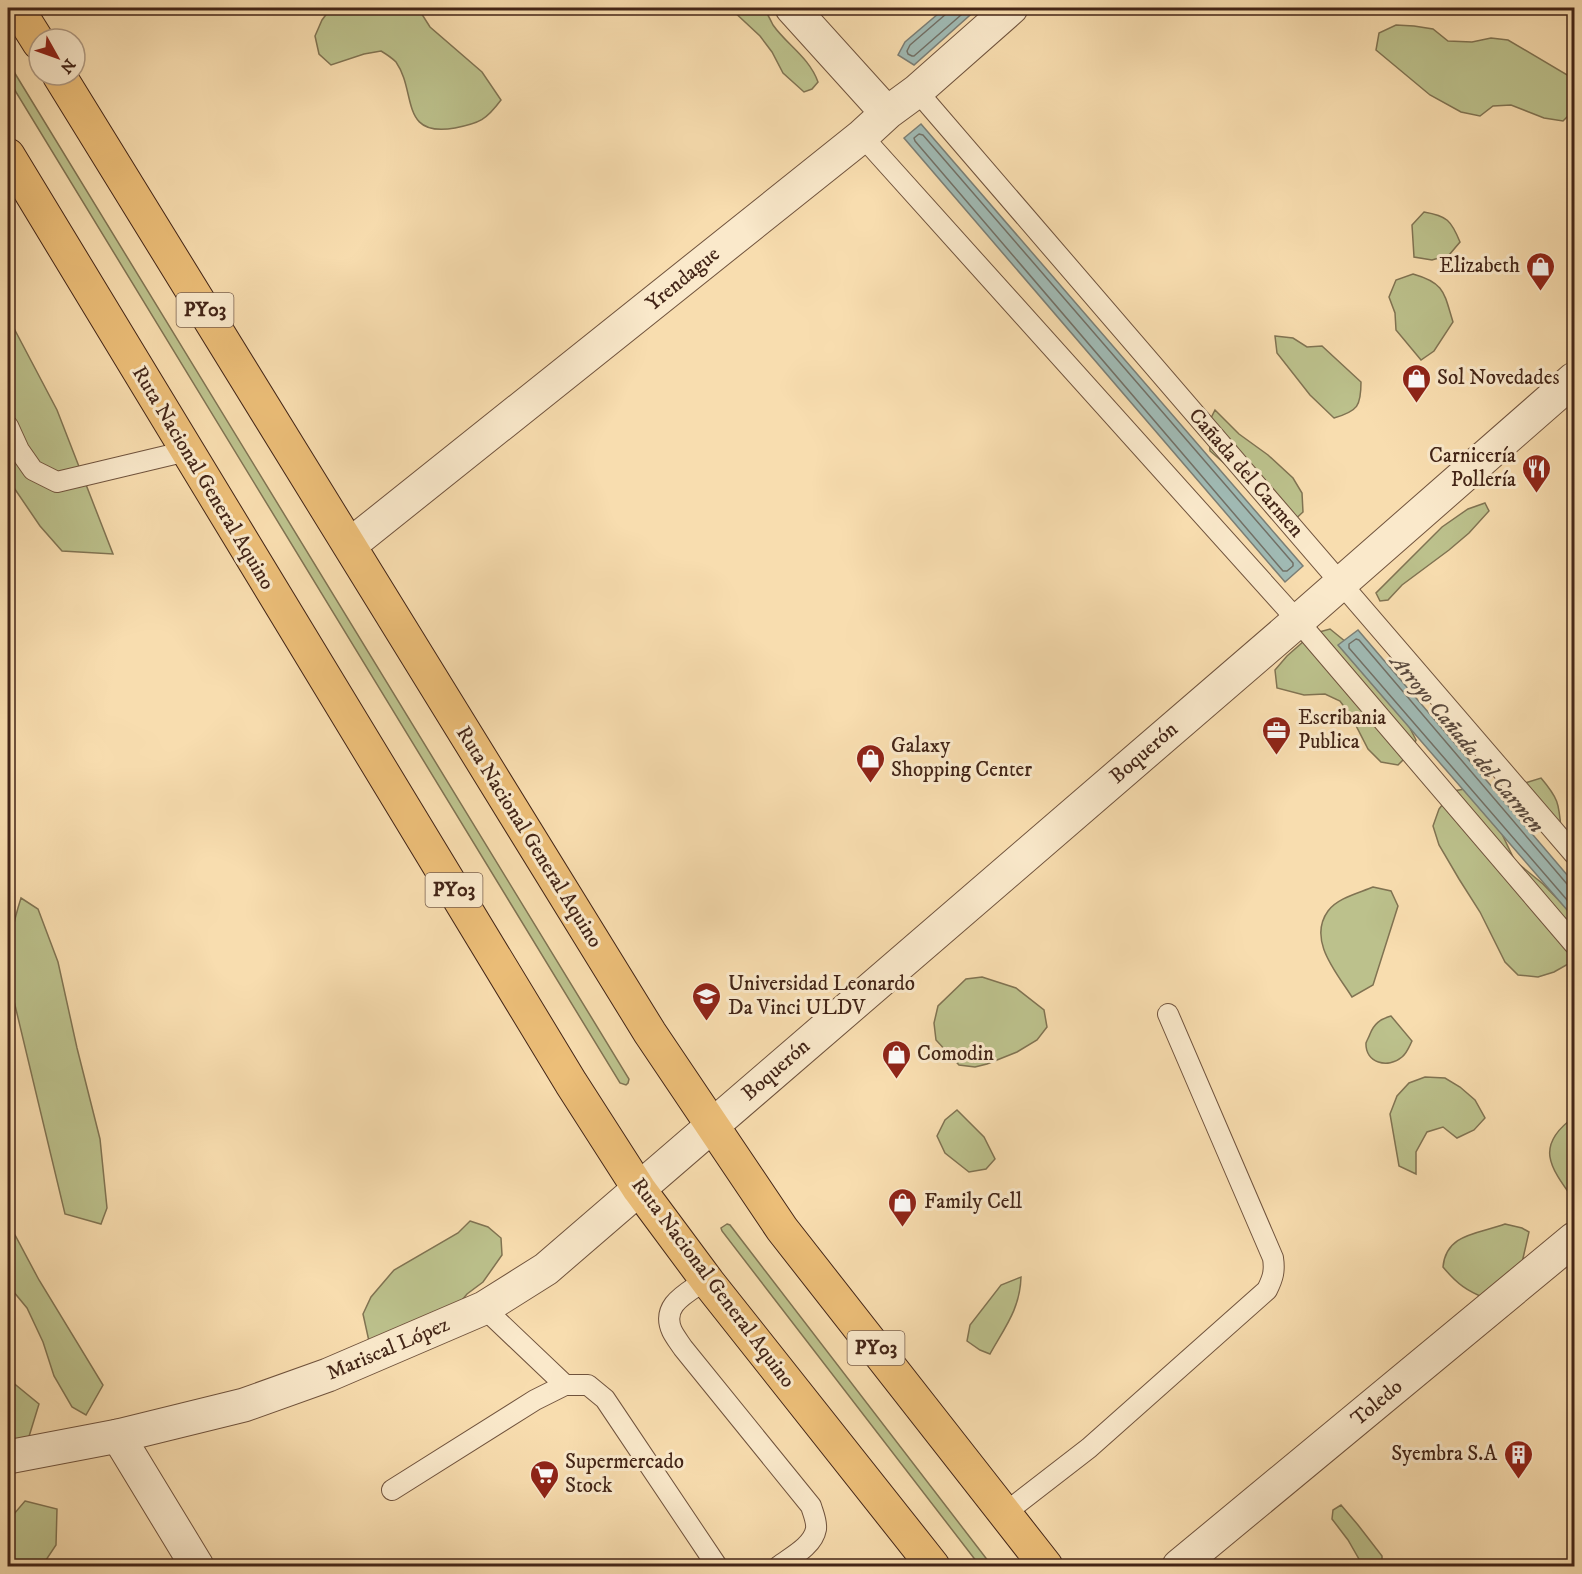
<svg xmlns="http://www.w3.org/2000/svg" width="1582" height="1574" font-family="'IM FELL DW Pica',serif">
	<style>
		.green { fill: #bcc18c; stroke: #807352; stroke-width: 1.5 }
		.water { fill: #a0bab4; stroke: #7b7e75; stroke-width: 1.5 }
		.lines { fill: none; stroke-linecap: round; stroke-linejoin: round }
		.shore { stroke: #727066; stroke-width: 1.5 }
		.service-casing { stroke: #70533d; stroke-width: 22 }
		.minor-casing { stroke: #70533d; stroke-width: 35 }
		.tertiary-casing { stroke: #70533d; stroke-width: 35 }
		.trunk-casing { stroke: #432517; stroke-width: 35 }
		.service { stroke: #fae9cb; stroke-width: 20 }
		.minor { stroke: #fae9cb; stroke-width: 33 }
		.tertiary { stroke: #fae9cb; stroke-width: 33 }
		.trunk { stroke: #ecbe78; stroke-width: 33 }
		.labels { text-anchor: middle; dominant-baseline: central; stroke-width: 6; stroke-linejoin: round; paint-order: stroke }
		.shield { fill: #fae9cb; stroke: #7a604d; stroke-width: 1.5 }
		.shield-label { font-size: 20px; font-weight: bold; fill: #432517 }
		.poi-label { font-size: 21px; fill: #432517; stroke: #fae9cb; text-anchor: start }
		.street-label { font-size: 21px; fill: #432517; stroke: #fae9cb }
		.water-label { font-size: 22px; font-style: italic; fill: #5a4a3e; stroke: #fae9cb }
	</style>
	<rect width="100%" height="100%" fill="#f8ddaf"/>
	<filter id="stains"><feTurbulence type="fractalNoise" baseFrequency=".00333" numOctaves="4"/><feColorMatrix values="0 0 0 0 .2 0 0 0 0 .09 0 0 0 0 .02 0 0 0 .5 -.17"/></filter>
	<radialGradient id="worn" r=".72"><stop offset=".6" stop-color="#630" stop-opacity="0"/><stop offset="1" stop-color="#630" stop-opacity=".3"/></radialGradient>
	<path class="green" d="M331 8H418L430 27 482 72 501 100C486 120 480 123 455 128 399 138 417 92 396 62 392 58 386 54 381 51L364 54 331 65 319 54 315 36 322 20Z
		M730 8H764C767 13 770 19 773 25 787 45 809 57 818 82L812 89 804 92 783 73 772 52 760 36Z
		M1396 25 1414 26 1433 29 1448 41 1472 42 1491 38 1508 40 1569 76 1574 87V110L1563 121 1544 118 1511 105 1493 106 1480 116 1461 112 1430 95 1376 50 1379 33Z
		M8 62 629 1079 628 1083 626 1085 620 1083 8 79Z
		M1424 212C1447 216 1451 220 1460 242L1449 255 1432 260 1414 257 1412 225Z
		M1413 274C1445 283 1444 293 1453 322L1434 351 1421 360 1396 330 1395 313 1389 297 1396 280Z
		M8 317 57 410 113 554 62 551 40 526 8 479Z
		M1275 336 1293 338 1307 347 1322 346 1361 382C1361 406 1358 411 1334 418L1310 395 1277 353Z
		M1215 410 1239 434 1268 455 1293 478 1302 493 1303 512 1290 524 1254 489 1210 451 1208 424Z
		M1485 503 1489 511 1469 533 1449 550 1402 585 1388 600 1380 601 1376 593 1442 527 1468 509Z
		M1330 629 1357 651 1395 699 1416 740 1411 752 1398 765 1381 762 1368 749 1351 716 1340 701 1325 694 1304 695 1277 688 1275 670 1287 656 1312 634Z
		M1541 778C1558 798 1559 803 1561 829L1525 783Z
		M1471 788 1484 797 1515 861 1543 884 1574 916V954L1570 963 1554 972 1538 977 1518 975 1505 962 1480 912 1459 879 1439 845 1433 826 1439 809 1453 791Z
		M1373 887 1391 891 1398 906 1373 985 1352 997C1337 973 1307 940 1328 911 1337 898 1359 893 1373 887Z
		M21 898 38 909 58 962 77 1048 100 1139 107 1208 101 1224 65 1214 8 976C7 949 13 923 21 898Z
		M982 977 1016 988 1044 1010 1047 1027 1037 1040 1017 1052 987 1064 975 1067 959 1065 936 1040 934 1023 938 1006 966 979Z
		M1391 1016 1412 1041C1409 1047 1407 1053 1402 1057 1388 1069 1365 1063 1366 1043 1367 1040 1369 1037 1370 1034 1374 1024 1380 1019 1391 1016Z
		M1425 1077 1445 1078 1460 1087 1475 1100 1485 1118 1474 1130 1457 1138 1443 1127 1427 1132 1416 1152V1174L1399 1166 1390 1114 1397 1096 1409 1083Z
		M957 1110 984 1137 995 1159 986 1169 969 1172 945 1153 937 1136 945 1120Z
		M1574 1117V1200C1550 1167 1534 1146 1574 1117Z
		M470 1221 488 1227 501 1238 502 1255 483 1282 467 1294 447 1318 372 1355 363 1314 371 1297 394 1270 458 1233Z
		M727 1224 730 1225 992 1566H980L722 1231 721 1228Z
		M1505 1224 1522 1228 1529 1232 1521 1267 1487 1299C1467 1291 1457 1284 1443 1267 1446 1233 1479 1234 1505 1224Z
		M8 1235H15L39 1280 103 1385 86 1415 72 1407 54 1376 43 1342 27 1308 8 1285Z
		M1021 1277C1020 1309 1005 1327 990 1354L980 1350 967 1341 970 1325 1001 1285Z
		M8 1376 11 1381 39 1404 27 1443 8 1446Z
		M25 1501 57 1509 56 1545 42 1566H21L8 1561V1521Z
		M1341 1505 1358 1525 1382 1556V1566H1363L1348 1540 1332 1519 1333 1510Z"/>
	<path class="water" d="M945 8H978L914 65 898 55 905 42Z
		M921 124 1303 566 1285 582 904 138Z
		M1358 630 1574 883V918L1338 645Z"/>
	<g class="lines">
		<path class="shore" d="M948 8 946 14 910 45 907 51 908 54 912 56H914L969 8
			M919 134 923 135 1293 563V566L1287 571H1283L915 141 914 138Z
			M1574 887 1567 884 1359 640 1356 639 1349 644V648L1574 908"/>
		<defs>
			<path id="service" d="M917 91 1574 854
				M862 136 1298 621 1574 944
				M8 426 19 450 33 470 57 482 187 451
				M707 1279C688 1293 660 1304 672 1331 675 1337 679 1342 683 1348L811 1506C813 1513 817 1521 816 1529 813 1546 791 1557 779 1566
				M484 1308 565 1385
				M392 1490 535 1400 565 1385H588L605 1399 717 1566
				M1005 1513 1089 1448 1267 1290C1273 1278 1275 1271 1273 1258L1168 1014"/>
			<path id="minor" d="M792 8 887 113
				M350 545 862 136 887 113 917 91 1011 8
				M118 1436 197 1566
				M1179 1566 1574 1239"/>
			<path id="tertiary" d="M8 1457 118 1436 244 1405 328 1375 484 1308 546 1269 1307 613 1574 379"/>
			<path id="trunk" d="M17 8 39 43
				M59 75 650 1033 782 1229 1046 1566
				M8 155 571 1083 639 1189 708 1282 933 1566"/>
		</defs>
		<use href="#service" class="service-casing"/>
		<use href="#minor" class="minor-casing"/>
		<use href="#tertiary" class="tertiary-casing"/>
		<use href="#trunk" class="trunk-casing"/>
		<use href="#service" class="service"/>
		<use href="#minor" class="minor"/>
		<use href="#tertiary" class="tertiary"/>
		<use href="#trunk" class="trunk"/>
	</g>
	<defs>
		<symbol id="shop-pin" viewBox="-11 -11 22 30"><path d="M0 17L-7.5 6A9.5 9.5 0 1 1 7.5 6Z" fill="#8f2418" stroke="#fae9cb"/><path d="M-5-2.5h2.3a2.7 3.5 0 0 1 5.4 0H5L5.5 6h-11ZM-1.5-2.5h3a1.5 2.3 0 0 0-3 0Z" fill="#fff"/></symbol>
		<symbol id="restaurant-pin" viewBox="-11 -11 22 30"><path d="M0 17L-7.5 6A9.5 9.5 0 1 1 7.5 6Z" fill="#8f2418" stroke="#fae9cb"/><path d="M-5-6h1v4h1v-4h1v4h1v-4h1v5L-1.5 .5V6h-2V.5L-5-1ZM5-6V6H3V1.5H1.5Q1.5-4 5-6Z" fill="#fff"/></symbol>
		<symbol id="office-pin" viewBox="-11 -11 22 30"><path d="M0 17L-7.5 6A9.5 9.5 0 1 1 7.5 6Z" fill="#8f2418" stroke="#fae9cb"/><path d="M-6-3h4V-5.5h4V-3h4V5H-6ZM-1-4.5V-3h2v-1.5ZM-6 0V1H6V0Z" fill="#fff"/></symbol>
		<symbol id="school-pin" viewBox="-11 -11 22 30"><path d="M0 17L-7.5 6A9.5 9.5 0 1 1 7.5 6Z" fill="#8f2418" stroke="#fae9cb"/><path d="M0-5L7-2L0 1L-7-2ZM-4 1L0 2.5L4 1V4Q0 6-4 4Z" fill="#fff"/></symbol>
		<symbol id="building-pin" viewBox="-11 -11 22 30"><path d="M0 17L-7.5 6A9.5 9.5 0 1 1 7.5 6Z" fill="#8f2418" stroke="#fae9cb"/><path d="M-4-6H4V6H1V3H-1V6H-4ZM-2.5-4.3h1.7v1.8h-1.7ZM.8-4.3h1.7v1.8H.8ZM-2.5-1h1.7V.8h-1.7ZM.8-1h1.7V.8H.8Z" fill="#fff"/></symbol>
		<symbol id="supermarket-pin" viewBox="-11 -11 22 30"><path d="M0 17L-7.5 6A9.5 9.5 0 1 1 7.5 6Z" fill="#8f2418" stroke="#fae9cb"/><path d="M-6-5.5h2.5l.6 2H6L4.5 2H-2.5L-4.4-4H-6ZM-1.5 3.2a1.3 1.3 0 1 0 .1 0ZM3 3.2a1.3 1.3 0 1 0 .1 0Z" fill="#fff"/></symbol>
	</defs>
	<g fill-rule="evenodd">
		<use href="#shop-pin" x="1524" y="250" width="33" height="45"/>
		<use href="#shop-pin" x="1400" y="362" width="33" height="45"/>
		<use href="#restaurant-pin" x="1520" y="452" width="33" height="45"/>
		<use href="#office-pin" x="1260" y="714" width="33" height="45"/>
		<use href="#shop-pin" x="854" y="742" width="33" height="45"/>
		<use href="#school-pin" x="690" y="980" width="33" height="45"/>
		<use href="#shop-pin" x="880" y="1038" width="33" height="45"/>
		<use href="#shop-pin" x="886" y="1186" width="33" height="45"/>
		<use href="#building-pin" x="1502" y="1438" width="33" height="45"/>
		<use href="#supermarket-pin" x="528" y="1458" width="33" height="45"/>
	</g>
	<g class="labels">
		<g class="shield">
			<rect x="176.5" y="293" width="57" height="34" rx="4.5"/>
			<rect x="425.5" y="873" width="57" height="34" rx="4.5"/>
			<rect x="847.5" y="1331" width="57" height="34" rx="4.5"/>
		</g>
		<g class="shield-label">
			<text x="205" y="310">PY03</text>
			<text x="454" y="890">PY03</text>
			<text x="876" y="1348">PY03</text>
		</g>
		<g class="poi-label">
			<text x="1520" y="266" text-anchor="end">Elizabeth</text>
			<text x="1437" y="378">Sol Novedades</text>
			<text x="1516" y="456" text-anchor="end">Carnicería<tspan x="1516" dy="24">Pollería</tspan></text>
			<text x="1298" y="718">Escribania<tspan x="1298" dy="24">Publica</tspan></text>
			<text x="891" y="746">Galaxy<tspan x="891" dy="24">Shopping Center</tspan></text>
			<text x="728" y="984">Universidad Leonardo<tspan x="728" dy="24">Da Vinci ULDV</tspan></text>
			<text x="917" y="1054">Comodin</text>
			<text x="924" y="1202">Family Cell</text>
			<text x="1497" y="1454" text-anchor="end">Syembra S.A</text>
			<text x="565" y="1462">Supermercado<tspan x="565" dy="24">Stock</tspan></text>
		</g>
		<g class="street-label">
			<text transform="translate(683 279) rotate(-39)">Yrendague</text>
			<text transform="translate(1246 473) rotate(49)">Cañada del Carmen</text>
			<text transform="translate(203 478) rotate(59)">Ruta Nacional General Aquino</text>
			<text transform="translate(1144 753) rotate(-41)">Boquerón</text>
			<text transform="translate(529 837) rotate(58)">Ruta Nacional General Aquino</text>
			<text transform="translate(776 1070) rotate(-41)">Boquerón</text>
			<text transform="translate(713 1283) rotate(53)">Ruta Nacional General Aquino</text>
			<text transform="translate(388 1349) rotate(-23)">Mariscal López</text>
			<text transform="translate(1377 1403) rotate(-40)">Toledo</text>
		</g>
		<g class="water-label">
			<text transform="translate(1467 744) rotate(50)">Arroyo Cañada del Carmen</text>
		</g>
	</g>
	<rect width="1582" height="1574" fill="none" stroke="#f8ddaf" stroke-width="30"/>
	<rect x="9" y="9" width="1564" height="1556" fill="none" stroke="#432517" stroke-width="3"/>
	<rect x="15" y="15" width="1552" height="1544" fill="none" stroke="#432517" stroke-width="1.5"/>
	<g transform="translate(57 57) rotate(130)"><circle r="28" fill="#fae9cb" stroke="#b19b83" stroke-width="1.5"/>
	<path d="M0-4.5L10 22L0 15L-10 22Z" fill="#8f2418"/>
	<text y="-9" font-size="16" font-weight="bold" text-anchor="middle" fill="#432517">N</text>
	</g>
	<rect width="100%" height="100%" filter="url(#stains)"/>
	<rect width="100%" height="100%" fill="url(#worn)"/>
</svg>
